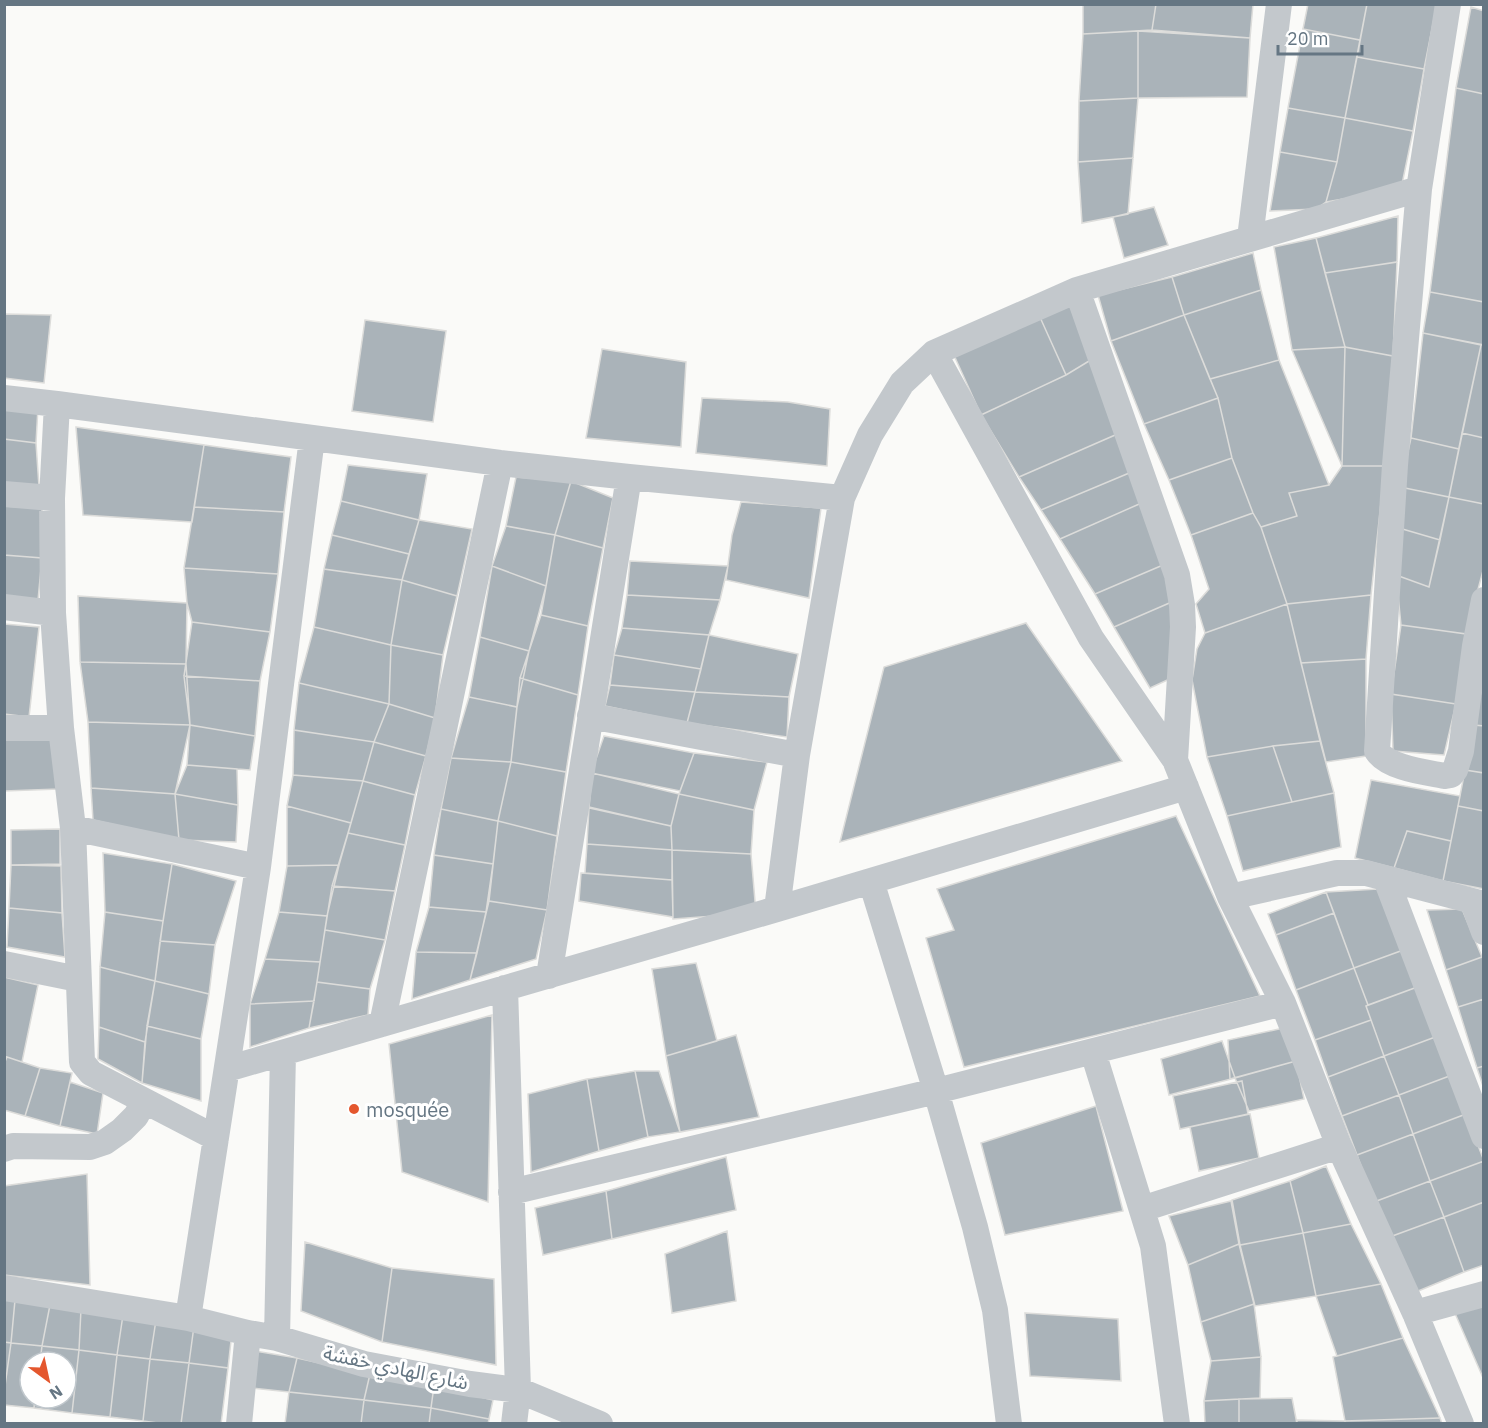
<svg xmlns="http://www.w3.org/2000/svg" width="1488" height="1428" font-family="'IBM Plex Sans','Noto Sans Arabic',sans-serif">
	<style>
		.building { fill: #aab3b9; stroke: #dcdcda; stroke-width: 1.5 }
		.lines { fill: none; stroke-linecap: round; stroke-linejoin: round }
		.minor { stroke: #c3c8cc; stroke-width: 26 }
		.poi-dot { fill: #e4572e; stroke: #fff; stroke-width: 2 }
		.labels { text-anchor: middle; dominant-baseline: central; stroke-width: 6; stroke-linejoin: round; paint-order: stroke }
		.poi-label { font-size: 20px; fill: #657683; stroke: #fff; text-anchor: start }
		.street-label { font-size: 20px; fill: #657683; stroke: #fff }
	</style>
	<rect width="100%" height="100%" fill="#fafaf8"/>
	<path class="building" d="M1083 4H1156L1152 30 1083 34Z
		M1156 4H1253L1250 38 1152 30Z
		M1308 4H1367L1360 40 1303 29Z
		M1367 4H1437L1424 69 1357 57Z
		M1471 7 1484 11V94L1456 88Z
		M1303 29 1360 40 1345 118 1288 108Z
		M1138 31V98L1079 101 1083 34Z
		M1138 31 1250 38 1247 97 1138 98Z
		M1357 57 1424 69 1413 131 1345 118Z
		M1456 88 1484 94V302L1430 292Z
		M1138 98 1133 158 1078 162 1079 101Z
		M1288 108 1345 118 1337 162 1280 152Z
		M1345 118 1413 131 1401 189 1326 202 1337 162Z
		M1280 152 1337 162 1326 202 1316 209 1270 211Z
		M1133 158 1128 214 1082 223 1078 162Z
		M1154 207 1168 245 1124 258 1113 217Z
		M1398 216 1397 262 1325 273 1316 238Z
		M1316 238 1345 347 1292 350 1274 247Z
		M1253 253 1261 290 1184 315 1172 277Z
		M1397 262 1393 356 1345 347 1325 273Z
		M1172 277 1184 315 1111 341 1098 295Z
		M1261 290 1279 360 1210 379 1184 315Z
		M1430 292 1484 302V345L1423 333Z
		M1074 303 1094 358 1066 375 1039 315Z
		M4 314 51 315 44 383 4 378Z
		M1039 315 1066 375 981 415 953 353Z
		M1184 315 1218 398 1144 424 1111 341Z
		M365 320 446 331 433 422 352 411Z
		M1423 333 1481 345 1459 449 1411 438Z
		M1481 345H1484V438L1462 433Z
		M1345 347 1342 466 1292 350Z
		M1345 347 1393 356 1385 466H1342Z
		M602 349 686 362 681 447 586 438Z
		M1094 358 1122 432 1019 477 981 415 1066 375Z
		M1279 360 1329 485 1289 493 1297 516 1261 527 1253 513 1232 458 1218 398 1210 379Z
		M702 398 788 402 830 409 827 466 696 453Z
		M1218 398 1232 458 1169 480 1144 424Z
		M4 404 38 407 36 443 4 439Z
		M76 427 204 445 192 522 83 515Z
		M1122 432 1134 471 1041 510 1019 477Z
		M1462 433 1484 438V504L1449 497Z
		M1411 438 1459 449 1449 497 1400 487Z
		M4 439 36 443 39 487 4 484Z
		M204 445 291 457 284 512 194 507Z
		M1232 458 1253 513 1191 535 1169 480Z
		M348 465 427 474 419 520 341 501Z
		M1342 466H1385L1371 595 1287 604 1261 527 1297 516 1289 493 1329 485Z
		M1134 471 1146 501 1060 539 1041 510Z
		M516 477 571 481 555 535 506 526Z
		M571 481 613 498 603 548 555 535Z
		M1400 487 1449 497 1440 540 1399 528Z
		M1449 497 1484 504V567L1466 634 1401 625 1396 575 1429 587Z
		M341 501 419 520 409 554 332 535Z
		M1146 501 1163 565 1095 594 1060 539Z
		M741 502 821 508 809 598 726 580 732 535Z
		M4 506 42 508V558L4 555Z
		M194 507 284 512 278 574 184 568Z
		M1253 513 1261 527 1287 604 1205 633 1196 604 1209 589 1191 535Z
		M419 520 472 529 457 596 402 580Z
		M506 526 555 535 546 586 492 566Z
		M1399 528 1440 540 1429 587 1396 575Z
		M332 535 409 554 402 580 324 569Z
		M555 535 603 548 588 626 541 615Z
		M4 555 42 558 38 600 4 597Z
		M630 561 728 566 720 600 627 595Z
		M1163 565 1174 601 1114 627 1095 594Z
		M492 566 546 586 529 651 480 637Z
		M184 568 278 574 270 632 192 622 187 603Z
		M324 569 402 580 391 645 314 627Z
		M402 580 457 596 443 655 391 645Z
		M627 595 720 600 709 635 622 628Z
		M1371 595 1366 659 1301 663 1287 604Z
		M78 596 187 603 186 664 80 662Z
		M1174 601V677L1150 688 1114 627Z
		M1287 604 1320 741 1273 746 1207 757 1192 680 1197 649 1205 633Z
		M541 615 588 626 578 695 520 678Z
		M192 622 270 632 260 681 184 676Z
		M1026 623 1122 761 840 842 884 667Z
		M4 624 39 627 29 717 4 714Z
		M1401 625 1466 634 1456 704 1391 694Z
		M314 627 391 645 389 704 299 683Z
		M622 628 709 635 701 669 614 655Z
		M709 635 798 654 789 697 695 692Z
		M480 637 529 651 517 707 469 697Z
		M391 645 443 655 435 718 389 704Z
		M614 655 701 669 695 692 610 685Z
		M1366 659V756L1326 762 1301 663Z
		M80 662 186 664 190 725 88 722Z
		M184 676 260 681 255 736 190 725Z
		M1484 677V726L1474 725Z
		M520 678 578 695 566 772 511 762Z
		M299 683 389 704 374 742 294 730Z
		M610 685 695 692 687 723 605 706Z
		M695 692 789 697 787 737 687 723Z
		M1391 694 1456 704 1444 755 1393 751Z
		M469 697 517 707 511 762 451 758Z
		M389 704 435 718 426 756 374 742Z
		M88 722 190 725 175 794 91 788Z
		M190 725 255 736 250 770 187 765Z
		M1474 725 1484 726V773L1465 770Z
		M294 730 374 742 363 781 293 775Z
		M604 736 694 753 680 791 591 773Z
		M4 737 55 738 59 789 4 791Z
		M1320 741 1334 793 1292 802 1273 746Z
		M374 742 426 756 415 795 363 781Z
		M1273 746 1292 802 1227 816 1207 757Z
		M694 753 767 762 754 810 679 794Z
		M451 758 511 762 498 821 441 809Z
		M511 762 566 772 557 836 498 821Z
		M187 765 237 769 238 805 175 794Z
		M1465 770 1484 773V811L1458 806Z
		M592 773 679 794 671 826 589 808Z
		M293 775 363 781 351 823 287 806Z
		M1371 780 1460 796 1451 841 1407 831 1394 868 1355 858Z
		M363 781 415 795 405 845 348 833Z
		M91 788 175 794 179 840 93 820Z
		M1334 793 1341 847 1243 871 1227 816Z
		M175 794 238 805 236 842 179 840Z
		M679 794 754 810 751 854 672 850 671 826Z
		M287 806 351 823 339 865 287 866Z
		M1458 806 1484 811V889L1443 881Z
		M589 807 671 826 672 850 587 844Z
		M441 809 498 821 493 864 434 855Z
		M1176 816 1260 996 964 1067 926 938 954 930 937 889Z
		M498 821 557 836 547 910 489 901Z
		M60 829V864L11 865V830Z
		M1407 831 1451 841 1443 881 1394 868Z
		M348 833 405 845 395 891 332 886Z
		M587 844 672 850V880L585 873Z
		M672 850 751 854 756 913 673 919Z
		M103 853 172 864 163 921 105 912Z
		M434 855 493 864 486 912 429 907Z
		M172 864 236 881 215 945 160 941Z
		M11 865 61 866 62 913 9 908Z
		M339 865 327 916 279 912 287 866Z
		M581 873 672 880 673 917 579 901Z
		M332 886 395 891 385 940 325 930Z
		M1378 889 1406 949 1354 968 1326 892Z
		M1326 892 1334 913 1276 935 1268 914Z
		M489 901 547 910 536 959 470 980Z
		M429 907 486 912 477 953 416 952Z
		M9 908 62 913 65 957 7 947Z
		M1462 909 1482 957 1446 970 1427 910Z
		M105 912 163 921 155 981 100 967Z
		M279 912 327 916 320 962 265 959Z
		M1334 913 1354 968 1296 990 1276 935Z
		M325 930 385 940 370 989 317 982Z
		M160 941 215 945 209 994 155 981Z
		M1406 949 1420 986 1368 1005 1354 968Z
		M416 952 477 953 470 980 412 999Z
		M1482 957 1484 960V999L1458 1007 1446 970Z
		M265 959 320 962 314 1001 250 1004Z
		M696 963 717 1041 666 1056 652 969Z
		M100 967 155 981 145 1042 99 1027Z
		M1354 968 1368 1005 1366 1006 1371 1020 1315 1040 1296 990Z
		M4 977 38 985 22 1062 4 1056Z
		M155 981 209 994 201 1039 147 1026Z
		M317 982 370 989 368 1015 309 1028Z
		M1420 986 1438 1036 1384 1056 1366 1006Z
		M1484 999V1066L1477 1068 1458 1007Z
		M314 1001 309 1028 250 1047V1004Z
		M492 1015 488 1202 402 1172 389 1044Z
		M1371 1020 1384 1056 1328 1077 1315 1040Z
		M147 1026 201 1039V1101L142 1083Z
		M99 1027 145 1042 142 1083 98 1059Z
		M1288 1027 1296 1061 1230 1079 1228 1040Z
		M736 1035 759 1117 680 1132 666 1056Z
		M1438 1036 1452 1075 1399 1095 1384 1056Z
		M1222 1041 1235 1078 1169 1095 1161 1059Z
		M1384 1056 1399 1095 1342 1116 1328 1077Z
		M7 1057 40 1068 25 1116 4 1110V1064Z
		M1296 1061 1304 1099 1249 1111 1235 1078Z
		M1484 1066V1089L1477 1068Z
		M40 1068 72 1073 60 1126 25 1116Z
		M635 1071H659L680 1132 648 1137Z
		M635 1071 648 1137 599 1151 587 1079Z
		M1452 1075 1466 1114 1413 1134 1399 1095Z
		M587 1079 599 1151 531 1172 528 1094Z
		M1242 1081 1248 1114 1180 1129 1173 1096Z
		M70 1082 103 1093 97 1134 60 1126Z
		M1399 1095 1413 1134 1357 1155 1342 1116Z
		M1096 1106 1123 1211 1005 1235 981 1143Z
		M1250 1114 1259 1158 1199 1171 1190 1127Z
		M1466 1114 1484 1161 1430 1181 1413 1134Z
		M1413 1134 1430 1181 1374 1202 1357 1155Z
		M726 1157 736 1210 612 1239 606 1191Z
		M1484 1161V1202L1444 1217 1430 1181Z
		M1326 1166 1351 1224 1303 1233 1290 1181Z
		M87 1174 90 1285 4 1275V1186Z
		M1290 1181 1303 1233 1240 1245 1232 1200Z
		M1430 1181 1444 1217 1387 1238 1374 1202Z
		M606 1191 612 1239 543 1255 535 1208Z
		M1231 1201 1239 1244 1188 1265 1169 1216Z
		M1484 1202V1265L1464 1272 1444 1217Z
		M1444 1217 1464 1272 1411 1294 1387 1238Z
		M1351 1224 1381 1284 1316 1296 1303 1233Z
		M727 1231 736 1301 672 1313 665 1254Z
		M1303 1233 1316 1296 1255 1306 1240 1245Z
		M305 1242 392 1268 382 1342 301 1311Z
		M1239 1244 1254 1304 1201 1322 1188 1265Z
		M392 1268 494 1279 496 1365 382 1342Z
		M1381 1284 1403 1338 1337 1356 1316 1296Z
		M4 1298 15 1300 11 1343 4 1342Z
		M15 1300 50 1305 42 1346 11 1343Z
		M1484 1302V1380L1454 1311Z
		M1254 1304 1261 1357 1211 1361 1201 1322Z
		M50 1305 81 1309 79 1350 42 1346Z
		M81 1309 123 1315 117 1355 79 1350Z
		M1025 1313 1118 1319 1121 1381 1030 1376Z
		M123 1315 156 1320 150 1359 117 1355Z
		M156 1320 194 1326 189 1363 150 1359Z
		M194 1326 232 1332 228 1368 189 1363Z
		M1403 1338 1440 1418 1345 1421 1333 1357Z
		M4 1342 11 1343 4 1393Z
		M11 1343 42 1346 40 1362H30V1398H35L34 1408 4 1405V1393Z
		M42 1346 79 1350 72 1413 34 1408 35 1398H66V1362H40Z
		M79 1350 117 1355 110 1417 72 1413Z
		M255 1351 297 1358 289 1392 251 1388Z
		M117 1355 150 1359 143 1421 110 1417Z
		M1261 1357 1260 1398 1204 1401 1211 1361Z
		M297 1358 370 1374 364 1400 289 1392Z
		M150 1359 189 1363 181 1424H165L143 1421Z
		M189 1363 228 1368 221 1424H181Z
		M370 1374 434 1386 431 1408 364 1400Z
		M434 1386 493 1400 489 1419 431 1408Z
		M289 1392 364 1400 361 1424H285Z
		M1292 1398 1297 1424H1239V1399Z
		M1239 1399V1424H1205L1204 1401Z
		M364 1400 431 1408 429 1424H361Z
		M431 1408 489 1419 488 1424H429Z
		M1440 1418 1442 1424H1345V1421Z
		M1297 1420 1345 1421V1424H1297Z"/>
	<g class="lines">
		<path class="minor" d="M1448 4 1419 189 1395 465 1377 751C1388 768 1425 772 1445 776L1451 775 1455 770 1461 751 1475 646 1484 600
			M1250 238 1279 4
			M1077 290 1177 575 1182 605 1183 627 1175 760
			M934 353 1091 638 1175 760 1230 897 1283 1003 1339 1146 1415 1313 1461 1424
			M4 398 57 404
			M312 438 258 867 188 1318 248 1333 277 1338 364 1364 470 1384 518 1390 600 1424
			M4 494 52 498
			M4 607 53 613
			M590 716 797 755
			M4 728H61
			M73 828 258 867
			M1386 879 1484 1136
			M1230 897 1337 873H1366L1484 904
			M1473 902 1484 932
			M777 909 797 755 842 498 870 435 902 383 934 353 1077 290 1419 189
			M4 964 78 979
			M549 976 629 477
			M505 988 518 1390 514 1424
			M382 1024 500 463
			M1093 1052 1153 1246 1177 1424
			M227 1069 777 909 1186 787
			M216 1138 91 1073 82 1062 73 828 61 728 53 613 52 498 57 404 500 463 629 477 842 498
			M4 1149 13 1146 90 1147 105 1142 122 1130 136 1116 144 1101
			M511 1192 936 1091 871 881
			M1142 1209 1339 1146
			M4 1288 188 1318
			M1415 1313 1484 1294
			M277 1338 283 1053
			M239 1424 248 1333
			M1009 1424 995 1310 975 1227 936 1091 1283 1003"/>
	</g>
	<circle class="poi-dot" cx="354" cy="1109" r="6"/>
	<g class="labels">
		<g class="poi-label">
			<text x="366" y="1109">mosquée</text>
		</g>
		<g class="street-label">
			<text transform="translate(396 1367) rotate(12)">شارع الهادي خفشة</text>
		</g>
	</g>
	<rect width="1488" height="1428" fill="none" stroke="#657683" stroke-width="12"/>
	<g transform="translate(48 1380) rotate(147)"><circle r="28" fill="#ffffff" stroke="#c1c8cd" stroke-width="1.5"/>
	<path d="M0-4.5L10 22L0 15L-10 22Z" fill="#e4572e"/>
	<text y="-9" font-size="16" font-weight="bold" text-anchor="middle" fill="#657683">N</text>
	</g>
	<path d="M1278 45v9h84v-9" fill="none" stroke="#657683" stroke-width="3"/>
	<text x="1287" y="45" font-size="18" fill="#657683" stroke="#ffffff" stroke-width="4.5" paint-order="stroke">20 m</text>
</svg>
